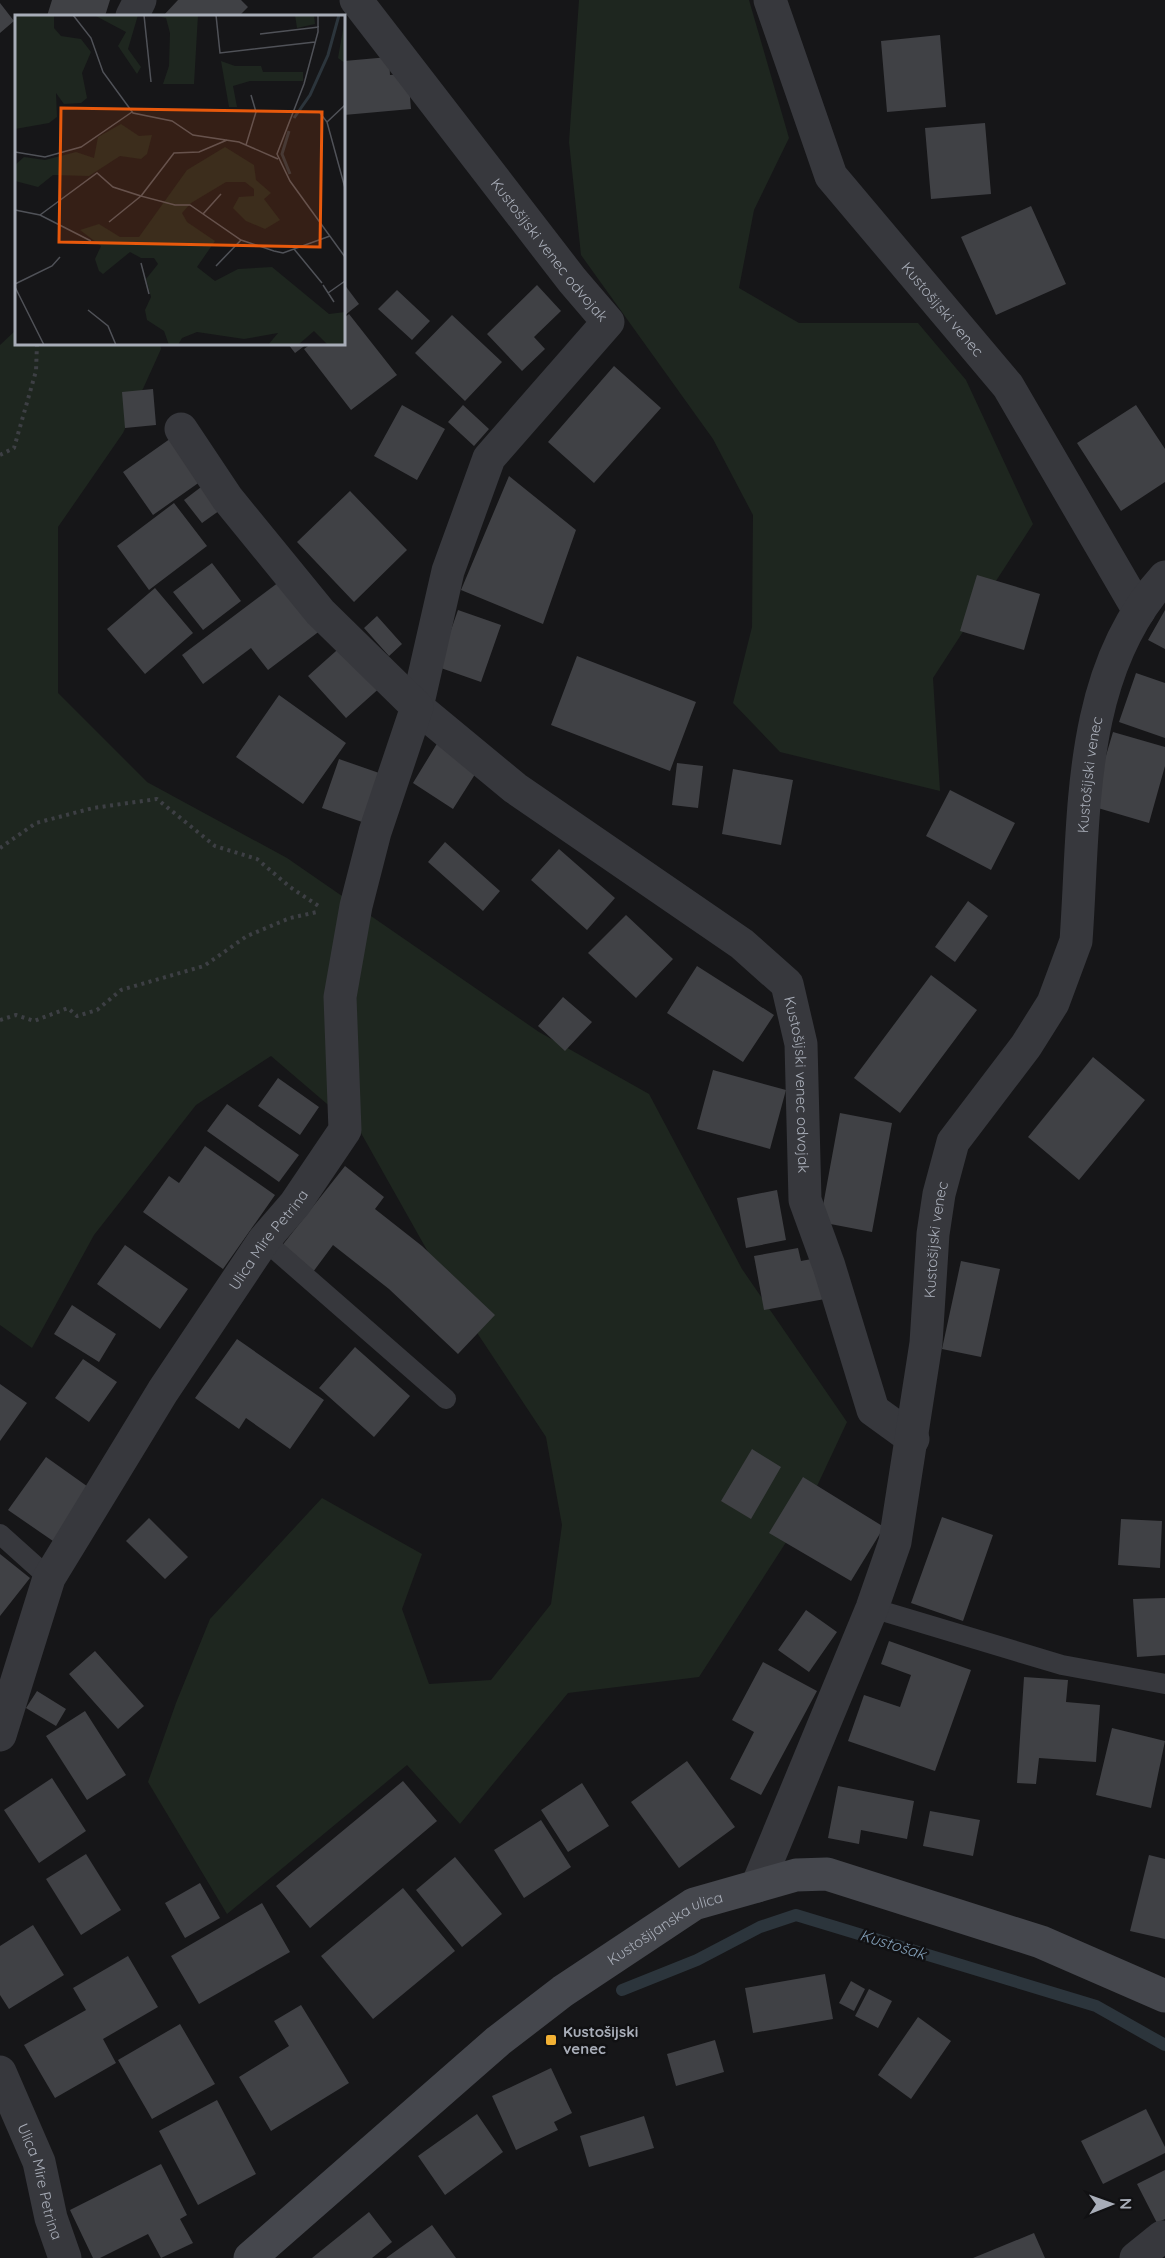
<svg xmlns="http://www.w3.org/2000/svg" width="1165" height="2258" font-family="Quicksand,sans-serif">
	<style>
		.green { fill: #1e261f }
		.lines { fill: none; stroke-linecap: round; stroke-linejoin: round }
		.stream { stroke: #2c353c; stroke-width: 12 }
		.building { fill: #404145 }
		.path { stroke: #3d3f44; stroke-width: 4; stroke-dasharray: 3 4.5; stroke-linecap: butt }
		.lane { stroke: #37383d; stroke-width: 20 }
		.street { stroke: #37383d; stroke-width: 33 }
		.secondary { stroke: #45474d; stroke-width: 33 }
		.poi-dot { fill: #f2b134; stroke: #111113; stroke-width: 2 }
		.labels { text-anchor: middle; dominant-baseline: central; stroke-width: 5; stroke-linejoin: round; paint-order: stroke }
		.street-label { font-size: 15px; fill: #a8adb8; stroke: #111113 }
		.poi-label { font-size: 15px; font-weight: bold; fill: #a8adb8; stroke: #111113; text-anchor: start }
		.water-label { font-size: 16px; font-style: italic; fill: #7f9bb3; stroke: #111113 }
		.inset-river { fill: none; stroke: #2c353c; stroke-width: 3 }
		.inset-road { fill: none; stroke: #505258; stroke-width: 1.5 }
		.view { fill: #e8590c; fill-opacity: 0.15; stroke: #e8590c; stroke-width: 3 }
		.inset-edge { fill: none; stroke: #a8adb8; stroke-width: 3 }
	</style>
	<rect width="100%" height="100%" fill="#161618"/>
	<path class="green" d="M579 0H749L789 138 754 210 739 288 799 323H918L966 380 1033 524 933 678 940 791 780 752 733 703 752 627 753 515 713 439 581 255 569 142Z
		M16 330V344H160L161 349 123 433 58 527V693L147 782 287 858 539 1032 649 1094 742 1269 847 1422 803 1516 699 1677 568 1693 460 1824 407 1765 227 1914 148 1782 176 1703 210 1619 322 1498 422 1554 402 1609 429 1684 491 1680 551 1604 562 1525 546 1437 454 1298 361 1133 271 1056 196 1105 94 1235 32 1348 0 1325V345Z"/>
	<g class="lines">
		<path class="stream" d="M622 1990 697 1960 760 1927 796 1915 1096 2006 1165 2045"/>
	</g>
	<path class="building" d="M52 0H110L105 16H47Z
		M178 0H241L248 7 239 16H163Z
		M0 3 14 21 0 33Z
		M940 35 946 107 887 112 881 41Z
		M389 57 390 75 408 74 411 109 344 115V61Z
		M985 123 991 194 931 199 925 128Z
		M1031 206 1066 284 996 315 961 237Z
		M344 284 359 304 344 316Z
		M537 285 561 311 534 337 545 349 522 371 487 334Z
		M397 290 430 321 412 340 378 309Z
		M349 314 397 375 351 410 304 349 311 344H344V318Z
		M452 315 502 362 465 401 415 353Z
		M288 344H307L295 353Z
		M614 366 661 408 594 483 548 442Z
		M153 389 156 425 125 428 122 392Z
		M402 405 445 429 417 480 374 456Z
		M463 405 489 429 474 446 448 422Z
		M1136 405 1165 449V482L1121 511 1077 443Z
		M174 436 204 479 153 515 123 472Z
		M509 476 576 530 543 624 461 590Z
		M205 484 223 508 202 523 184 500Z
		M350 491 407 550 354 602 297 542Z
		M174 503 207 546 149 590 117 546Z
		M212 563 241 601 203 630 173 592Z
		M977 575 1040 594 1024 650 960 631Z
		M283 579 321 630 268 670 251 648 203 684 182 655Z
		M155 588 193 633 145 674 107 629Z
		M458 610 501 625 481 682 438 667Z
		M1165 610V649L1148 640Z
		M377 616 402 644 389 656 364 628Z
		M345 643 383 685 346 718 308 676Z
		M577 656 696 702 670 771 551 725Z
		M1136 673 1165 683V738L1119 722Z
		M279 695 346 743 303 804 236 757Z
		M1113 732 1165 747V766L1149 823 1091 806Z
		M438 742 479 768 453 809 413 783Z
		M339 759 382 774 365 823 322 808Z
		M677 763 703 766 698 808 672 805Z
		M733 769 793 780 781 845 722 834Z
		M950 790 1015 823 991 870 926 836Z
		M445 842 500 891 483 911 428 862Z
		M559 849 615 898 587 930 531 880Z
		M968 901 988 916 955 962 935 947Z
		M626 915 673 959 636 998 588 953Z
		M697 966 774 1015 743 1062 667 1013Z
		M931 975 977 1010 900 1113 854 1078Z
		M563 997 592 1022 565 1051 538 1026Z
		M1093 1057 1145 1100 1079 1180 1028 1137Z
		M713 1070 786 1090 770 1149 697 1129Z
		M278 1078 319 1107 300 1135 258 1106Z
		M227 1104 299 1155 279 1182 207 1131Z
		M840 1113 892 1123 872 1232 820 1222Z
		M205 1146 275 1195 223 1269 143 1212 169 1176 179 1183Z
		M345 1166 384 1197 375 1209 422 1246 495 1315 458 1354 389 1289 333 1245 313 1272 281 1247Z
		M777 1190 786 1240 746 1248 737 1198Z
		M125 1245 188 1289 160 1329 97 1284Z
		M798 1248 801 1261 817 1258 825 1299 764 1310 754 1256Z
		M961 1261 1000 1269 981 1357 942 1349Z
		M72 1305 116 1334 99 1362 54 1334Z
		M237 1339 324 1400 290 1449 246 1418 239 1429 195 1398Z
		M355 1347 410 1396 374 1437 319 1388Z
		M83 1359 117 1382 89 1422 55 1398Z
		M0 1384 27 1403 0 1441Z
		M752 1449 781 1467 751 1519 721 1501Z
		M46 1457 91 1489 53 1541 8 1510Z
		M803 1477 884 1527 851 1581 769 1533Z
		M942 1517 993 1535 963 1621 911 1603Z
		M149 1518 188 1557 165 1579 126 1541Z
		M1121 1519 1162 1521 1160 1568 1118 1565Z
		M0 1554 30 1578 0 1616Z
		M1165 1598V1655L1137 1657 1133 1599Z
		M806 1610 837 1632 809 1672 778 1650Z
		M889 1641 971 1670 935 1771 848 1741 864 1695 900 1707 911 1675 881 1664Z
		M95 1651 144 1706 118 1729 69 1674Z
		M763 1662 817 1691 761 1795 730 1779 754 1732 732 1720Z
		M1024 1677 1068 1680 1066 1702 1100 1705 1096 1762 1039 1758 1036 1784 1017 1783Z
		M37 1691 66 1709 56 1726 26 1708Z
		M85 1711 126 1775 87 1800 46 1736Z
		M1112 1728 1165 1741 1151 1808 1096 1795Z
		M687 1761 735 1827 679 1868 631 1802Z
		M52 1778 86 1831 39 1863 4 1810Z
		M403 1781 437 1821 310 1928 276 1886Z
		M582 1783 609 1826 568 1852 541 1810Z
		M838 1786 914 1801 907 1839 861 1830 859 1844 828 1838Z
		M930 1811 980 1820 973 1856 923 1846Z
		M541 1820 571 1867 524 1898 494 1850Z
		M86 1854 121 1910 81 1935 46 1879Z
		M1149 1855 1165 1859V1939L1130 1931Z
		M455 1857 502 1914 462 1947 416 1890Z
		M200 1883 220 1918 185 1938 165 1903Z
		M403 1888 455 1951 373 2019 321 1956Z
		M262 1903 290 1952 199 2004 171 1956Z
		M33 1925 64 1975 9 2009 0 1995V1946Z
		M128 1956 158 2007 103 2039 116 2063 55 2098 24 2045 86 2010 73 1988Z
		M825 1974 833 2019 753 2033 745 1988Z
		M851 1981 865 1989 854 2011 839 2003Z
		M869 1989 892 2001 878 2028 855 2016Z
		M301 2005 349 2083 271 2131 239 2077 289 2046 274 2021Z
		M918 2017 951 2041 911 2099 878 2075Z
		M180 2024 215 2084 152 2119 118 2060Z
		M715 2040 724 2072 676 2086 667 2054Z
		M551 2068 572 2113 554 2122 558 2130 516 2150 492 2096Z
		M217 2100 256 2174 198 2205 159 2131Z
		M1146 2109 1165 2147V2153L1103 2184 1081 2141Z
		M477 2114 503 2152 445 2195 418 2156Z
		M644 2116 654 2148 589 2167 580 2136Z
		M161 2164 187 2215 180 2219 193 2243 161 2258 148 2234 100 2258H93L70 2210Z
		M1165 2170V2219L1157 2223 1137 2184Z
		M369 2212 392 2242 372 2258H312Z
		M432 2225 456 2258H386Z
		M1034 2233 1045 2258H973Z"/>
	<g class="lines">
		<path class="path" d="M0 455 14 448 36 371 37 344
			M0 848 36 823 93 808 157 799 215 846 257 859 290 887 320 907
			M0 1020 16 1015 34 1021 68 1008 77 1016 97 1010 121 990 204 966 247 936 290 918 317 912"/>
		<path class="lane" d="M264 1240 446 1399
			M0 1534 49 1578
			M872 1608 1062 1665 1165 1684"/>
		<g class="street">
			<path id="s1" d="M356 0 572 280 608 322 489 458 448 571 417 707 515 788 742 944 787 984 801 1044 805 1200 829 1266 873 1410 913 1439"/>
			<path id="s2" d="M770 0 831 176 1008 386 1139 611"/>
			<path d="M132 16 140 0"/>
			<path id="s3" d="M0 1735 49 1578 163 1391 264 1240 295 1204 345 1130 340 997 356 906 375 832 417 707 320 612 227 498 181 429"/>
			<path id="s4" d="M757 1886 872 1608 895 1542 926 1343 933 1234 939 1194 953 1142 1026 1046 1053 1003 1076 941C1085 818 1076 674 1165 577"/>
			<path id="s5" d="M0 2072 39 2162 51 2218 65 2258"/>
			<path d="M1136 2258 1162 2237"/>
		</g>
		<path class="secondary" id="s6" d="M250 2258 498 2041 563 1991 694 1904 796 1875 827 1874 1041 1942 1165 1996"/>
	</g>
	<rect class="poi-dot" x="545" y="2034" width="12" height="12" rx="3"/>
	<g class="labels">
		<g class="street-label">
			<text stroke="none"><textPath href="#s1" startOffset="316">Kustošijski venec odvojak</textPath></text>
			<text stroke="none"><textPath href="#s2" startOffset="360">Kustošijski venec</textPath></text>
			<text stroke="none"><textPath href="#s4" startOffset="1180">Kustošijski venec</textPath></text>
			<text stroke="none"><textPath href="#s1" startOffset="1414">Kustošijski venec odvojak</textPath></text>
			<text stroke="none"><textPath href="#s3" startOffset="568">Ulica Mire Petrina</textPath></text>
			<text stroke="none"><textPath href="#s4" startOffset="676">Kustošijski venec</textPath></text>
			<text stroke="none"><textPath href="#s6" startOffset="532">Kustošijanska ulica</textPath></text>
			<text stroke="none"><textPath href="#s5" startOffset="117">Ulica Mire Petrina</textPath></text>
		</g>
		<g class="poi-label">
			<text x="563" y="2031">Kustošijski<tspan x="563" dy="17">venec</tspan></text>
		</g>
		<g class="water-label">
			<text transform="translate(893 1944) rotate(17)">Kustošak</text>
		</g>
	</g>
	<g transform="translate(15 15)">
		<rect width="330" height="330" fill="#161618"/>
		<path d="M0 0H39V13L46 21 66 24 76 37 67 58 72 83 66 88 49 89 41 78 42 102 34 108 0 114ZM79 0H123L113 34 126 52 122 59 103 31 111 17ZM137 0H183L179 69H148L154 51 155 18 151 3ZM280 0H299L300 9 282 13ZM330 3V48L323 43ZM206 46 220 51H246L248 57H288V66H235L218 71 222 92H214ZM106 109 124 121 137 120 132 139 126 144 105 141 74 161 38 160 23 172 0 166V150L9 142 30 145 61 137 79 143 83 122ZM210 132 239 150 241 165 256 178 249 184 265 205 250 214 231 206 218 193 224 182 239 181V174L230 167H211L176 188 167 198 172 207 200 226 182 252 200 266 223 254 257 252 314 299 330 297V330H313L299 316 283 330H253L263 318 229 324 182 317 167 323 163 330H154L149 316 132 305 130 295 136 282 131 264 143 249 139 243H126L115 237 88 259 84 256 80 244 86 231 65 215 84 209 105 222H124L172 155Z" fill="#1e261f"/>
		<path class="inset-river" d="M279 103 295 80 313 40 324 0M274 116 267 139 275 159"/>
		<path class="inset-road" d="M58 0 76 23 88 57 118 98 157 106 178 120 224 127 263 144M129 0 136 67M201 0 205 38 300 27M303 0V17L289 69 262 139 275 166 330 242M245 19 304 12M305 98 312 107 330 173M312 107 330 90M231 130 241 97 236 80M0 137 30 142 66 132 117 97M0 195 25 200 76 226M188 199 206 179M25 200 82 158 98 172 126 181 159 138 184 137 212 125M94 207 126 181 160 190H175L226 225 259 236 268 238 315 221M279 234 307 268M126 248 134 279M201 251 226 225M0 269 37 251 45 242M308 270 319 287M0 272 29 330M313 278 330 266M73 295 93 311 101 330"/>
		<path class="view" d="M46 93 307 97 305 232 44 227Z"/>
		<rect width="330" height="330" class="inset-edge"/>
	</g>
	<g transform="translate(1111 2204) rotate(89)" stroke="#111113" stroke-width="4.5" paint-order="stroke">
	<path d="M0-4.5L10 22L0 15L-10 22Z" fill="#a8adb8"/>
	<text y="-9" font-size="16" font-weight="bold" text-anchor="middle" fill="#a8adb8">N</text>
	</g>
</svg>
